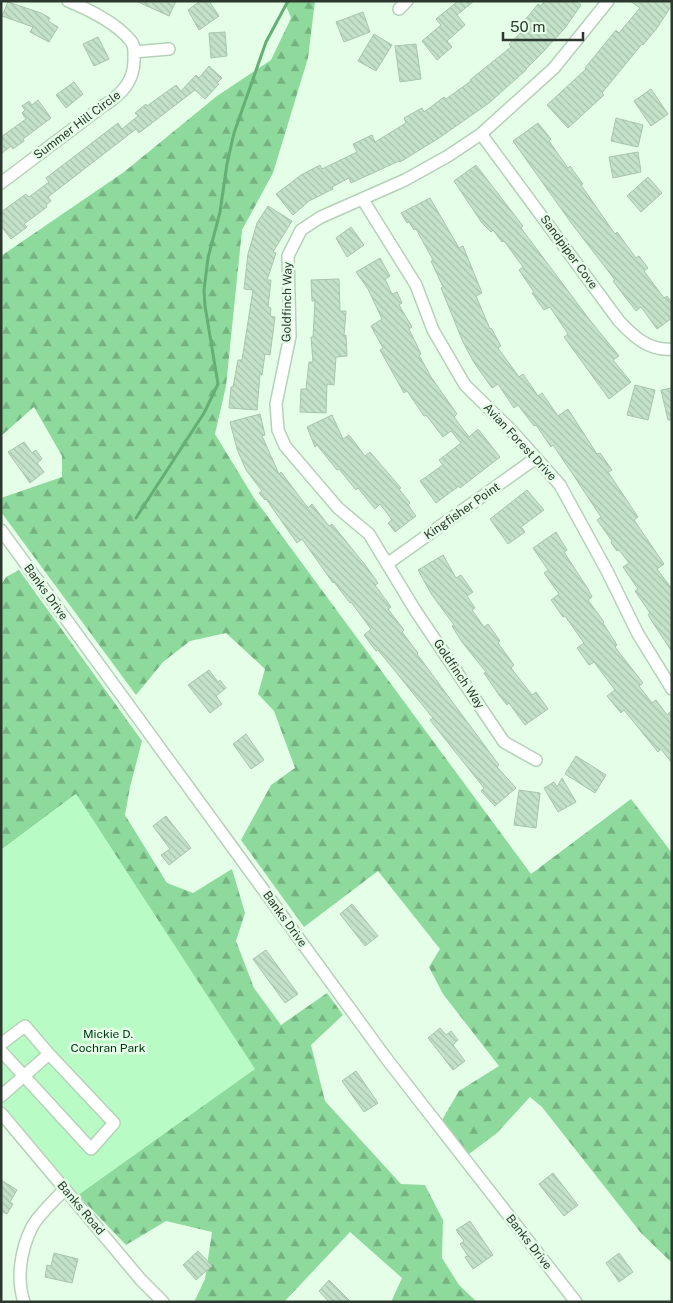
<svg xmlns="http://www.w3.org/2000/svg" width="673" height="1303" font-family="'Public Sans',sans-serif">
	<style>
		.forest { fill: url(#forest-firs) }
		.park { fill: #b9fbc5 }
		.lines { fill: none; stroke-linecap: round; stroke-linejoin: round }
		.stream { stroke: #64af74; stroke-width: 3 }
		.building { fill: url(#building-back-hatch); stroke: #a8c6ac }
		.minor-casing { stroke: #b4d2b8; stroke-width: 14 }
		.minor { stroke: #fff; stroke-width: 11 }
		.labels { text-anchor: middle; dominant-baseline: central; stroke-width: 5; stroke-linejoin: round; paint-order: stroke }
		.street-label { font-size: 12px; fill: #2c382e; stroke: #e5fee8 }
		.park-label { font-size: 12px; fill: #003b15; stroke: #e5fee8 }
	</style>
	<defs>
		<pattern id="forest-firs" width="22" height="20" patternUnits="userSpaceOnUse" patternTransform="scale(1.25)"><rect width="22" height="20" fill="#8eda9d"/><path d="M5 1l3.5 6h-7zM16 11l3.5 6h-7z" fill="#74b280"/></pattern>
		<pattern id="building-back-hatch" width="6" height="6" patternUnits="userSpaceOnUse" patternTransform="scale(1.25)"><rect width="6" height="6" fill="#c3e2c8"/><path d="M-1 5l2 2M0 0l6 6M5-1l2 2" fill="none" stroke="#a8c3ac"/></pattern>
	</defs>
	<rect width="100%" height="100%" fill="#e5fee8"/>
	<path class="forest" d="M284 1H315L308 58 273 173 242 230 226 386 215 434 254 498 531 874 631 799 672 853V1263L641 1233 542 1107 530 1097 497 1133 469 1154 442 1120 459 1091 499 1066 443 994 429 967 440 949 378 871 304 927 241 840 271 785 295 768 274 711 258 694 265 669 226 633 190 641 163 662 136 695 1 512V498L62 477V456L34 407 1 436V256L124 172 217 96 271 60 291 18Z
		M19 570 142 741 130 787 125 815 167 883 193 893 232 869 245 913 236 941 254 988 281 1025 327 993 343 1015 311 1045 325 1101 401 1184 425 1185 443 1220 442 1258 459 1285 477 1302H391L402 1278 350 1232 284 1302H194L205 1279 212 1232 166 1221 126 1245 78 1195 254 1069 76 794 1 850V585L6 577Z"/>
	<path class="park" d="M76 794 255 1069 78 1195 1 1102V850Z"/>
	<g class="lines">
		<path class="stream" d="M136 518 204 413 218 384 205 306 204 290 208 258 220 212 227 164 234 133 266 42 288 1"/>
	</g>
	<path class="building" d="M136 1H176L169 16Z
		M200 1H209L219 16 199 30 188 10Z
		M458 1H474L457 15 465 25 447 41 452 47 437 60 422 41 441 25 436 19Z
		M544 1H576L581 5 565 28 542 53 526 69V70L489 103 439 138 400 162 399 161 351 183 349 178 332 187 333 189 309 201 293 215 276 194 301 175 320 165 322 169 357 152 353 144 372 135 375 142 406 123 404 118 422 108 424 112 444 97 446 99 471 81 470 80 511 47 509 44 530 24 525 20 538 4 541 6Z
		M630 1H672V5L657 28 643 45 642 44 602 93 604 95 568 128 547 105 586 69 585 68 616 30 619 33 640 8Z
		M8 2 41 13 50 18 48 21 58 27 49 42 30 32 33 27 2 16Z
		M363 12 370 32 344 42 336 22Z
		M225 32 227 56 211 58 209 33Z
		M374 34 392 45 376 71 358 61Z
		M98 37 109 59 94 66 83 44Z
		M416 44 421 79 400 82 395 46Z
		M209 66 222 78 217 83 219 84 205 99 195 90 139 133 136 129 48 197 51 201 46 205 47 207 24 224 27 227 11 239 1 226V212L26 194 29 197 49 182 46 178 118 123 122 129 138 116 135 113 146 104 147 106 176 85 181 91 196 75 199 78Z
		M74 82 83 94 66 108 56 95Z
		M651 89 668 114 651 126 634 101Z
		M38 100 51 118 23 139 24 141 13 149 11 146 1 154V137L26 119 22 113 25 110 22 106 29 101 32 105Z
		M616 118 643 125 638 147 611 141Z
		M538 123 551 139 549 141 568 168 570 166 583 184 581 185 615 234 617 232 636 258 639 256 648 268 644 271 664 298 667 296 672 303V318L657 329 641 307 636 311 619 289 613 281 615 280 572 224 513 141Z
		M638 152 641 172 613 178 609 157Z
		M476 165 516 217 523 226 521 228 589 319 619 356 613 360 631 382 609 399 564 337 568 334 550 307 544 310 532 293 534 292 519 270 523 267 504 241 502 242 493 230 491 232 482 223 454 181Z
		M648 177 662 193 641 212 627 196Z
		M430 198 459 248 463 246 482 293 476 296 490 329 491 328 501 346 498 348 519 377 523 374 538 396 542 393 558 416 568 409 597 454 600 453 612 470 608 472 638 517 634 520 664 564 657 569 672 589V652L648 615 650 613 635 591 638 589 623 567 629 563 619 550 617 551 611 543 612 541 597 520 601 517 572 473 553 445 551 447 536 425 534 426 518 405 514 408 498 384 492 388 473 361 463 342 441 288 443 287 431 261 433 260 416 229 414 230 409 222 407 223 401 213Z
		M268 206 292 221 273 252 276 253 267 280H271L268 307 271 308 270 316 275 317 270 355 265 354 262 375 260 374 257 410 229 408 231 387H233L238 360H242L253 290 244 289 248 254 257 223Z
		M351 227 364 245 347 257 336 238Z
		M380 258 390 276 385 279 392 294 397 292 402 303 399 305 412 327 409 329 421 354 419 355 431 377 457 414 454 417 469 437 478 429 500 457 460 488 459 486 436 503 420 481 443 465 439 460 461 443 451 431 443 437 426 415 424 416 407 391 404 393 380 350 383 348 371 326 382 319 368 289 356 272Z
		M339 279 340 311H346L344 336 346 335 347 356 336 357 334 385 327 384 326 413 300 412 301 389H306L309 362H313L311 337H313L315 301H312L311 280Z
		M635 385 655 390 648 420 627 415Z
		M672 388V420H668L661 390Z
		M260 414 265 435 262 436 279 474 281 472 308 508 312 504 329 526 332 524 366 566 378 583 375 585 391 607 388 609 404 630 402 632 418 653 417 654 499 765 497 767 516 788 495 806 481 791 484 788 430 720 433 718 378 650 376 651 364 635 371 629 351 602 350 603 334 582 333 583 302 539 297 543 266 499 265 500 259 493 262 491 246 470 237 449 230 422Z
		M332 415 343 439 349 435 365 456 370 452 401 488 399 489 410 503 408 505 416 516 395 532 388 523 392 520 380 504 375 509 358 488 356 490 339 469 337 470 317 445 315 447 307 427Z
		M24 442 32 453 36 450 42 459 37 463 44 472 30 483 8 452Z
		M527 490 544 510 521 527 525 532 508 544 490 519Z
		M556 532 567 550 564 552 588 589 592 597 588 600 604 622 603 623 617 645 615 647 643 683 639 686 652 703 656 700 667 715 672 710V763L661 749 658 752 624 710 621 713 607 696 615 690 594 662 589 665 577 648 584 643 565 616 563 617 551 600 559 594 544 573 548 570 533 548Z
		M443 555 456 578 461 575 473 592 467 596 475 608 472 610 484 627 488 624 500 641 498 643 514 665 511 668 532 695 536 692 548 709 525 725 509 703 507 705 499 695 484 673 486 672 462 642 452 626 454 625 432 595 418 570Z
		M209 670 218 682 220 680 226 688 216 696 222 704 210 713 188 685Z
		M246 734 264 760 251 769 233 744Z
		M576 756 606 775 595 793 565 774Z
		M562 778 576 802 558 812 544 788 554 782 557 787Z
		M519 790 540 793 536 828 514 825Z
		M166 816 191 848 169 865 161 855 170 849 153 826Z
		M352 904 378 936 365 946 340 914Z
		M266 950 298 994 285 1003 253 959Z
		M440 1028 446 1035 451 1031 458 1040 453 1045 465 1061 453 1070 428 1038Z
		M356 1071 378 1103 364 1112 342 1081Z
		M553 1173 578 1205 564 1216 539 1184Z
		M1 1180 17 1190 10 1202 13 1204 7 1214 3 1212 1 1215Z
		M470 1221 493 1255 473 1269 465 1257 468 1256 460 1244 464 1241 456 1230Z
		M198 1251 212 1266 196 1280 183 1265Z
		M54 1253 78 1259 72 1283 45 1277 47 1265 51 1266Z
		M619 1253 633 1272 619 1282 606 1263Z
		M329 1280 351 1302H329L319 1291Z"/>
	<g class="lines">
		<defs>
			<path id="minor" d="M399 9 407 1
				M134 52 169 49
				M481 134 619 321C634 337 649 351 672 349
				M1 183 103 106C121 95 135 81 134 58 134 51 135 45 130 40 115 22 90 10 68 1
				M363 200 416 285 433 330 465 385 511 430 560 485 607 571 638 634 672 689
				M1 530 386 1058 576 1302
				M387 564 536 458
				M536 760 504 742 415 610 369 534 338 508 285 446 278 430 276 404 290 336 288 256 301 230 321 217 405 180 448 156 481 134 554 68 608 1
				M1 1044 25 1026 49 1054
				M1 1051 91 1149 114 1123 49 1054 1 1096
				M1 1113 141 1280 163 1302
				M24 1302C16 1278 21 1249 32 1227 39 1214 55 1200 65 1189"/>
		</defs>
		<use href="#minor" class="minor-casing"/>
		<use href="#minor" class="minor"/>
	</g>
	<g class="labels">
		<g class="street-label">
			<text transform="translate(77 125) rotate(-37)">Summer Hill Circle</text>
			<text transform="translate(569 252) rotate(54)">Sandpiper Cove</text>
			<text transform="translate(287 302) rotate(-89)">Goldfinch Way</text>
			<text transform="translate(520 442) rotate(47)">Avian Forest Drive</text>
			<text transform="translate(462 511) rotate(-35)">Kingfisher Point</text>
			<text transform="translate(46 592) rotate(54)">Banks Drive</text>
			<text transform="translate(459 674) rotate(56)">Goldfinch Way</text>
			<text transform="translate(285 919) rotate(54)">Banks Drive</text>
			<text transform="translate(81 1208) rotate(50)">Banks Road</text>
			<text transform="translate(529 1242) rotate(52)">Banks Drive</text>
		</g>
		<g class="park-label">
			<text x="108" y="1034">Mickie D.<tspan x="108" dy="14">Cochran Park</tspan></text>
		</g>
	</g>
	<rect width="673" height="1303" fill="none" stroke="#2c382e" stroke-width="5"/>
	<path d="M503 32v8h80v-8" fill="none" stroke="#2c382e" stroke-width="2.5"/>
	<text x="510" y="32" font-size="15" fill="#2c382e" stroke="#e5fee8" stroke-width="4" paint-order="stroke">50 m</text>
</svg>
